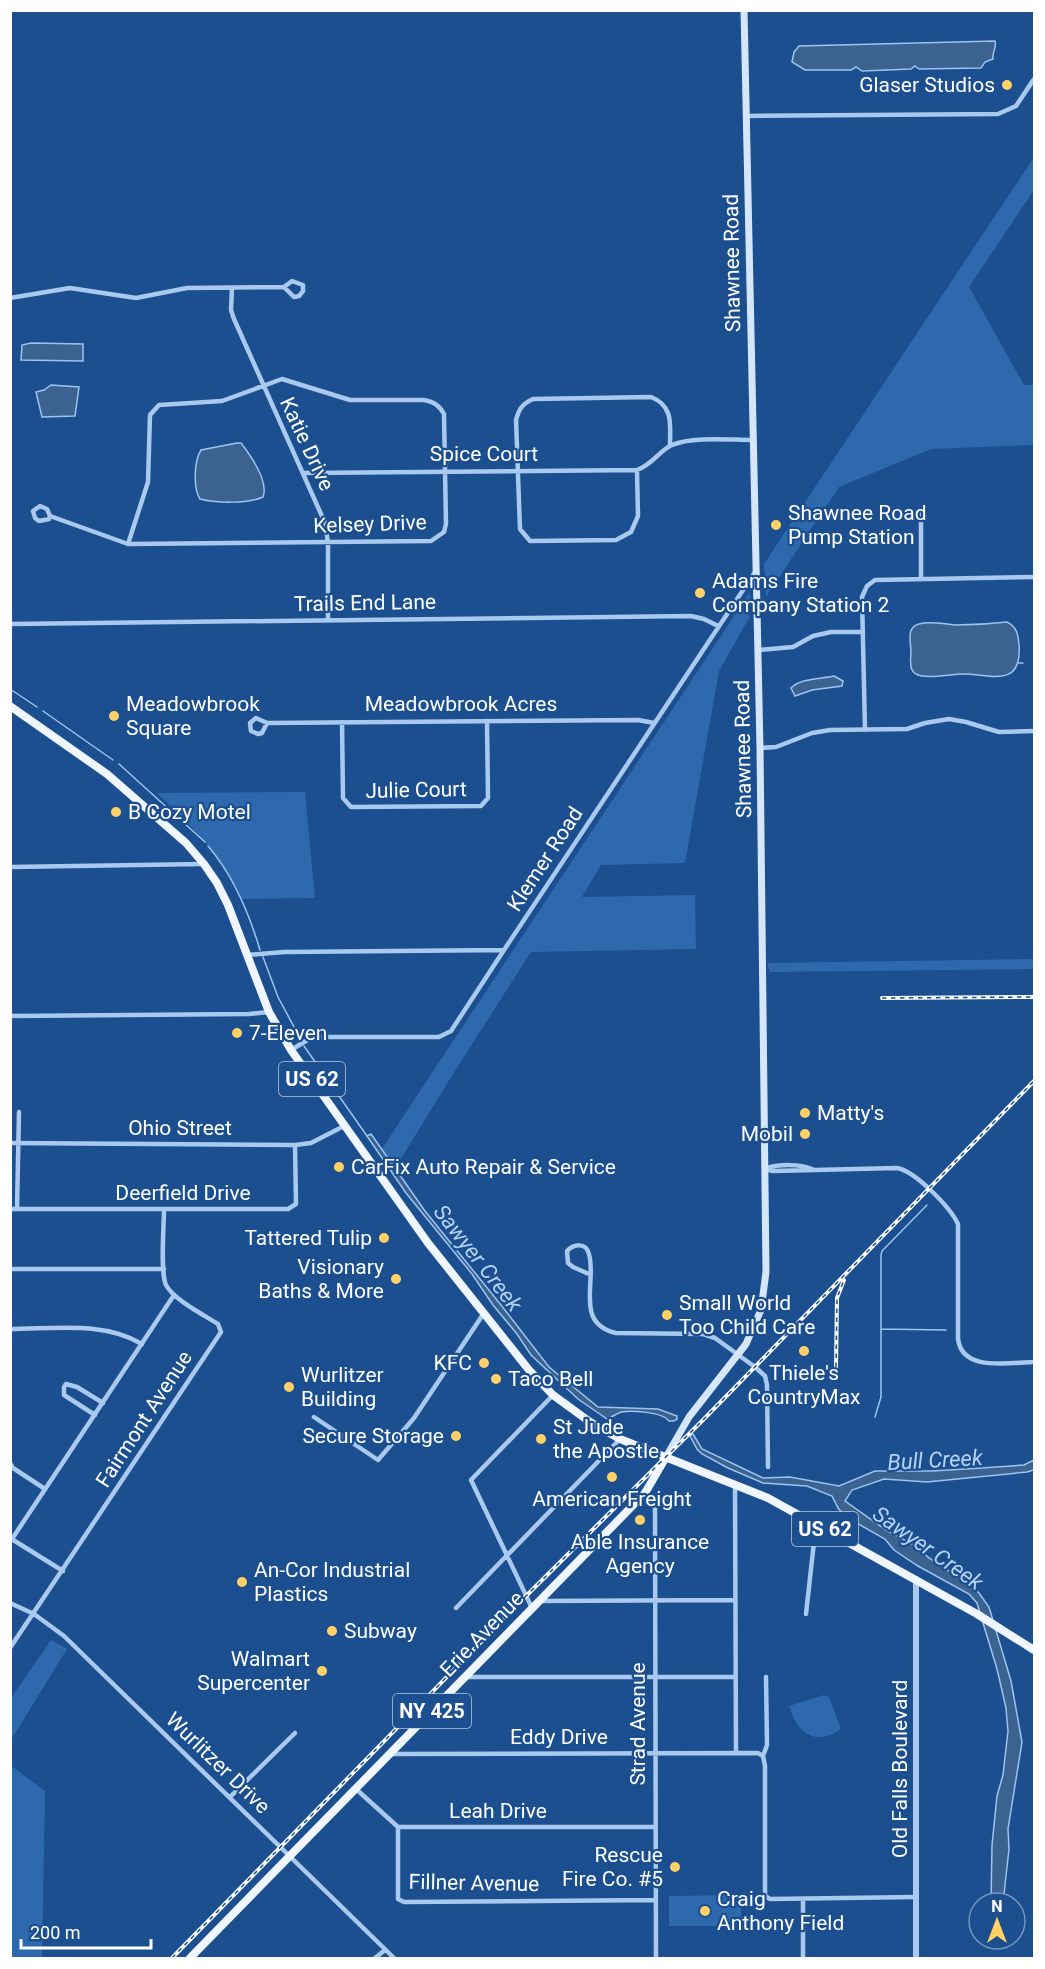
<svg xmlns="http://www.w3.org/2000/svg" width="1045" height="1969" font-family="Roboto,sans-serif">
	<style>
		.green { fill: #2e69ad }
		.water { fill: #3c6290; stroke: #9cc4f0; stroke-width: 1.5 }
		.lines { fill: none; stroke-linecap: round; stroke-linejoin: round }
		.stream { stroke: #9cc4f0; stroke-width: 1.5 }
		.minor { stroke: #a9c9ee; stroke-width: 4.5 }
		.tertiary { stroke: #a9c9ee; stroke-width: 6 }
		.secondary { stroke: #d6e6fa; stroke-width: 7 }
		.primary { stroke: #f0f6ff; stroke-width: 8 }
		.rail-casing { stroke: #fff; stroke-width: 4 }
		.rail { stroke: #1b4f8f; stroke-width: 1.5; stroke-dasharray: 4.5; stroke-linecap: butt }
		.poi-dot { fill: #ffd166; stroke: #1b4f8f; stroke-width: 2 }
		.labels { text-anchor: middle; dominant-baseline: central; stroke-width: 4.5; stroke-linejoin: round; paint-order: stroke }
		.shield { fill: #1b4f8f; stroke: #bbcadd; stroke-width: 1.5 }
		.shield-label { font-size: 20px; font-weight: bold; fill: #fff }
		.poi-label { font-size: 21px; fill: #fff; stroke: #1b4f8f; text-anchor: start }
		.street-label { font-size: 21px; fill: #fff; stroke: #1b4f8f }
		.water-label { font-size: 22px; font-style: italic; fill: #b5d3f5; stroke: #1b4f8f }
	</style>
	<rect width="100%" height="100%" fill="#1b4f8f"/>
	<path class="green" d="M1034 157V190L969 287 1024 385H1034V445L931 449 839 487 766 597 764 564Z
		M750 592 749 618 719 671 685 863 601 865 582 897 695 895 696 949 531 952 453 1074 394 1170 381 1150Z
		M305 792 315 898 242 899C223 855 191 826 157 793Z
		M1034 959V969L770 972 767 963Z
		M51 1640 67 1649 11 1740V1698Z
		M824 1695 829 1697 841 1729C815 1747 797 1733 789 1706Z
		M10 1765 45 1791 42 1958H11Z
		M741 1895V1926H669V1896Z"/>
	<path class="water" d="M995 41C997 47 992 52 993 59L985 62 981 68 919 69 915 66 911 69 862 71 856 67 851 70H805L792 62 794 52 799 46Z
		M31 343 83 344V361L21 360 22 345Z
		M51 385 79 387 75 416 42 417 36 392 44 390Z
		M237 443H241C251 456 269 481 263 497 248 504 215 503 200 499 193 488 194 461 201 450Z
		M1007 622C1017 627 1018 634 1019 645 1022 689 990 674 964 674 951 674 935 678 922 676 907 674 911 661 911 651 910 637 906 625 924 623 934 622 946 624 956 625 973 625 990 624 1007 622Z
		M834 676 843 681 842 686 812 690 795 696 791 688C801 678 820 679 834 676Z
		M371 1134 425 1211 501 1305 549 1367 598 1407 658 1409 677 1416V1419L674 1421H669C663 1412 631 1410 621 1412 616 1414 612 1417 607 1419L578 1399 531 1355 517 1334 493 1305 472 1274 406 1193 367 1136Z
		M693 1434 702 1449 763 1478 790 1477 839 1486 875 1471H932L982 1468 1024 1465 1034 1460V1470L1027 1472 927 1482 884 1479 852 1490 845 1501 886 1530 916 1546 929 1558 969 1584 979 1593 989 1607 1011 1681 1022 1742 1008 1829 1009 1849 1003 1903H991L992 1845 997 1796 1003 1775 1008 1731 1006 1708 997 1669 977 1603 969 1594 918 1566 894 1550 885 1539 846 1517 838 1508 832 1496 807 1486 763 1483 728 1468 702 1454 697 1449 690 1436Z"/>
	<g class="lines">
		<path class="stream" d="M1018 663H1023
			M10 689 37 707
			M43 711 113 760
			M119 764 205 842
			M208 846C233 875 249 913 260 950
			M263 957 278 997 301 1040
			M304 1046 367 1136
			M881 1329 946 1330
			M875 1417 881 1397V1255L882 1251 927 1205"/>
		<path class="minor" d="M746 116 998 114 1016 106 1034 79
			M232 288 231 310 234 319 325 523 328 543V619
			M10 298 70 288 136 298 187 288 284 287 292 281 303 285V291L299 296 294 297 284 287
			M637 470 638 516 631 532 616 540 530 541 520 529 516 420C519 409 522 404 533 399L651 397C674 406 670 425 670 445
			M304 473 637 470C653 464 660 450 672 445 693 436 730 440 753 440
			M921 510V579
			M50 516 49 519 39 521 35 518 33 511 40 506 47 509 50 516 128 544 431 541 444 532 446 524 444 414C439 405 434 402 424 400H350L282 379 222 401 159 405 150 415 148 482 128 544
			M10 624 691 616 704 619 718 626
			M758 650 793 647 813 636 831 632H863
			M342 722 343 798 351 807 481 806 488 798 487 721
			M267 723 262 733 258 734 251 731 250 723 256 718 267 723 638 720 654 723
			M865 730 862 597 867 586 875 580 1034 577
			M760 748 776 747 812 733 830 730 907 729 925 723 949 719 966 722 999 732 1034 731
			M10 867 203 864
			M247 955 284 952 504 950 755 572
			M10 1016 249 1014 269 1012
			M291 1050 309 1039 319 1037H439L451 1031 504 950
			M10 1143 295 1145 311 1143 344 1126
			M767 1168C779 1164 800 1164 812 1169
			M765 1169 773 1171 897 1168C915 1171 950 1207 958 1224V1338C961 1373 1011 1362 1034 1362
			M10 1209H288L296 1204 295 1145
			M17 1209 19 1112
			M10 1269H164
			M589 1274 573 1267 568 1263 567 1251C574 1244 586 1242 589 1254 597 1282 574 1323 616 1333L703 1334 715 1338 755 1367 765 1376 767 1385 768 1467
			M10 1329C54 1329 103 1321 142 1344
			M95 1415 64 1395V1387L66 1384 77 1387 103 1403
			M314 1417 378 1460 414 1418 484 1313
			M10 1463 13 1468 45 1489
			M735 1484 736 1753
			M645 1493 654 1502 655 1507 656 1958
			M10 1538 63 1571
			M12 1539 174 1295
			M540 1601 735 1600
			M10 1603 34 1614 64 1636 394 1958
			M456 1608 620 1439
			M532 1608 471 1480 553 1395
			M806 1614 816 1524
			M10 1648 221 1332 218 1324C204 1315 174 1300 166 1285 160 1272 164 1226 164 1210
			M465 1677H735
			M766 1677 767 1745 763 1756 765 1766V1896L770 1899 916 1897
			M390 1754 758 1753 763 1756
			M356 1789 398 1827H655
			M230 1797 295 1733
			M398 1827V1899L404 1902 655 1900
			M803 1899V1958
			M375 1958 385 1950"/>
		<path class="tertiary" d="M916 1958V1579"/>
		<path class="secondary" d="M666 1457 689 1417 746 1344 761 1310 766 1272 760 748 744 10"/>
		<path class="primary" d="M10 706 107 774 186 843 204 864 217 883 228 905 269 1012 291 1050 428 1243 529 1370 553 1395 590 1422 620 1439 768 1498 977 1614 1034 1650
			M190 1958 645 1493 666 1457"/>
		<defs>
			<path id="rail" d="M882 998 1034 997
				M836 1367 837 1298 844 1280
				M172 1958 526 1596 703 1420 1034 1081"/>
		</defs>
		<use href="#rail" class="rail-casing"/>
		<use href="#rail" class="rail"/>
	</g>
	<g class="poi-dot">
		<circle cx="1007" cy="85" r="6"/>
		<circle cx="776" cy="525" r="6"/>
		<circle cx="700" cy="593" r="6"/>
		<circle cx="114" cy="716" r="6"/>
		<circle cx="116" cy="812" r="6"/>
		<circle cx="237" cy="1033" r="6"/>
		<circle cx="805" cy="1113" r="6"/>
		<circle cx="805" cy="1134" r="6"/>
		<circle cx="339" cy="1167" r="6"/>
		<circle cx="384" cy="1238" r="6"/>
		<circle cx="396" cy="1279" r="6"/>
		<circle cx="667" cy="1315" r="6"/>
		<circle cx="804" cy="1351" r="6"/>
		<circle cx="484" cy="1363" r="6"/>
		<circle cx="496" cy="1379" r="6"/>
		<circle cx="289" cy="1387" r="6"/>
		<circle cx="456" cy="1436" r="6"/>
		<circle cx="541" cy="1439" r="6"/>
		<circle cx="612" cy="1477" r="6"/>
		<circle cx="640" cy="1520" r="6"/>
		<circle cx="242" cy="1582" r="6"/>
		<circle cx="332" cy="1631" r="6"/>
		<circle cx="322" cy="1671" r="6"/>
		<circle cx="675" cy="1867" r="6"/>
		<circle cx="705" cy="1911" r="6"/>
	</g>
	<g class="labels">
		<g class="shield">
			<rect x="279" y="1062" width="66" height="34" rx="4.5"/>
			<rect x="792" y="1512" width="66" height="34" rx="4.5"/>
			<rect x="393" y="1694" width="78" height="34" rx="4.5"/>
		</g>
		<g class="shield-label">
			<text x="312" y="1079">US 62</text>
			<text x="825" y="1529">US 62</text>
			<text x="432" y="1711">NY 425</text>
		</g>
		<g class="poi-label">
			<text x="995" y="85" text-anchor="end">Glaser Studios</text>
			<text x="788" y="513">Shawnee Road<tspan x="788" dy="24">Pump Station</tspan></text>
			<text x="712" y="581">Adams Fire<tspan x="712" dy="24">Company Station 2</tspan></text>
			<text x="126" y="704">Meadowbrook<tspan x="126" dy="24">Square</tspan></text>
			<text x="128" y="812">B Cozy Motel</text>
			<text x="249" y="1033">7-Eleven</text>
			<text x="817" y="1113">Matty's</text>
			<text x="793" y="1134" text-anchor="end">Mobil</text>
			<text x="351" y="1167">CarFix Auto Repair &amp; Service</text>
			<text x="372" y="1238" text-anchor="end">Tattered Tulip</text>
			<text x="384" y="1267" text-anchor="end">Visionary<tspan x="384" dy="24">Baths &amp; More</tspan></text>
			<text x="679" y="1303">Small World<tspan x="679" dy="24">Too Child Care</tspan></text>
			<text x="472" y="1363" text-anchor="end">KFC</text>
			<text x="804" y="1373" text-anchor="middle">Thiele's<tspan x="804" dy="24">CountryMax</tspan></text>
			<text x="301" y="1375">Wurlitzer<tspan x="301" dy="24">Building</tspan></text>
			<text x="508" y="1379">Taco Bell</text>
			<text x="553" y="1427">St Jude<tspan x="553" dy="24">the Apostle</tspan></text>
			<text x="444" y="1436" text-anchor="end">Secure Storage</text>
			<text x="612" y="1499" text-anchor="middle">American Freight</text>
			<text x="640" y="1542" text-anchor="middle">Able Insurance<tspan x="640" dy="24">Agency</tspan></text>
			<text x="254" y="1570">An-Cor Industrial<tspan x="254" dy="24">Plastics</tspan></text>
			<text x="344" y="1631">Subway</text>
			<text x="310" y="1659" text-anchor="end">Walmart<tspan x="310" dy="24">Supercenter</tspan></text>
			<text x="663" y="1855" text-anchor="end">Rescue<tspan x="663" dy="24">Fire Co. #5</tspan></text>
			<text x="717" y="1899">Craig<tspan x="717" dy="24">Anthony Field</tspan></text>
		</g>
		<g class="street-label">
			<text transform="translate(732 263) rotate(-91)">Shawnee Road</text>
			<text transform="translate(307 444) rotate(65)">Katie Drive</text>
			<text x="484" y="454">Spice Court</text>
			<text transform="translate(370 524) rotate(-2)">Kelsey Drive</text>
			<text transform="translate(365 603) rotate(-1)">Trails End Lane</text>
			<text x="461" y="704">Meadowbrook Acres</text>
			<text transform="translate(743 749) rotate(-91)">Shawnee Road</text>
			<text transform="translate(416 790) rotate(-1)">Julie Court</text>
			<text transform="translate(545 859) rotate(-57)">Klemer Road</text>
			<text x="180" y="1128">Ohio Street</text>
			<text x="183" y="1193">Deerfield Drive</text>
			<text transform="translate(144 1419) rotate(-57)">Fairmont Avenue</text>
			<text transform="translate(482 1634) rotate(-46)">Erie Avenue</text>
			<text transform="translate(638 1724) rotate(-90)">Strad Avenue</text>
			<text x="559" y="1737">Eddy Drive</text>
			<text transform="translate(218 1763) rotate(44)">Wurlitzer Drive</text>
			<text transform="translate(900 1769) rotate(-90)">Old Falls Boulevard</text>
			<text x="498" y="1811">Leah Drive</text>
			<text transform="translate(474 1883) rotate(1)">Fillner Avenue</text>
		</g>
		<g class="water-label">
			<text transform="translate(478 1258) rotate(52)">Sawyer Creek</text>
			<text transform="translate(935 1460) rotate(-3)">Bull Creek</text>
			<text transform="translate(928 1548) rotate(35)">Sawyer Creek</text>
		</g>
	</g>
	<rect width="1045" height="1969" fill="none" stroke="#ffffff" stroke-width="24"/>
	<g transform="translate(997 1921)"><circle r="28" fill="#1b4f8f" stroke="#7695bc" stroke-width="1.5"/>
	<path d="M0-4.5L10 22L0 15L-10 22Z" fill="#ffd166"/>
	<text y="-9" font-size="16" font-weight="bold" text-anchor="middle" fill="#ffffff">N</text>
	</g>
	<path d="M21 1939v9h130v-9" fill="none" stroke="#ffffff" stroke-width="3"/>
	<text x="30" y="1939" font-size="18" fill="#ffffff" stroke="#1b4f8f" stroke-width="4.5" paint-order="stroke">200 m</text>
</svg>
